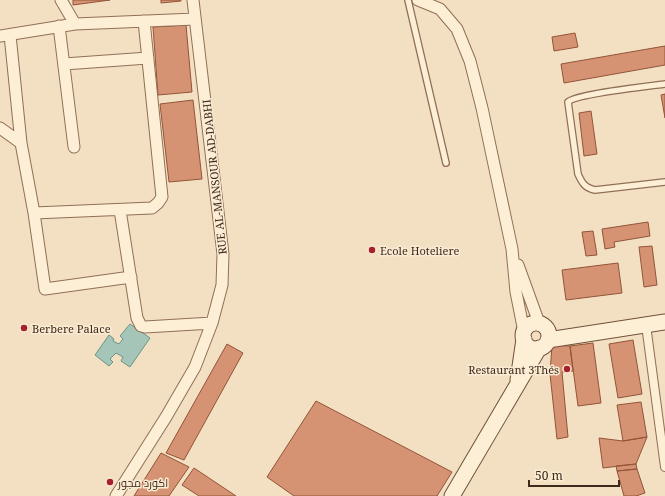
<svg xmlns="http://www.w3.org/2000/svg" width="665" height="496" font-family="'Noto Serif',Cairo,serif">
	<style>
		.water { fill: #a5c5b9; stroke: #6a9586 }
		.building { fill: #d69373; stroke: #925439 }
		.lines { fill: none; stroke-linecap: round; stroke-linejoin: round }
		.service-casing { stroke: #906f56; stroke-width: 8 }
		.pedestrian-casing { stroke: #906f56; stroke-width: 10 }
		.minor-casing { stroke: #906f56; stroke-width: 13 }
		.secondary-casing { stroke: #715039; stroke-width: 17 }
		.service { stroke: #fdeed6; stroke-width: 5.5 }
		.pedestrian { stroke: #fdeed6; stroke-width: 8 }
		.minor { stroke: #fdeed6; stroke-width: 11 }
		.secondary { stroke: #fdeed6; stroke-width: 15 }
		.poi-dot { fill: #a61f2c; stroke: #faebd2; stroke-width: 1.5 }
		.labels { text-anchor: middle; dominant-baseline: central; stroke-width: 3; stroke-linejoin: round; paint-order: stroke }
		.street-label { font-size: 11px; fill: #3e291c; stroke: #faebd2 }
		.poi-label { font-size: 11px; fill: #3e291c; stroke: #faebd2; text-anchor: start }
	</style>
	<rect width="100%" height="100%" fill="#f3e0c2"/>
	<path class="water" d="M130 324 150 338 130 367 121 361 123 357 116 353 110 359 113 362 109 366 95 355 109 335 114 339 113 341 119 344 123 339 120 336Z"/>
	<path class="building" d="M73 0H110L73 5Z
		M161 0H181V1L161 3Z
		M186 25 192 92 158 95 153 27Z
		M575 33 578 47 554 51 552 37Z
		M665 46V65L564 83 561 64Z
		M665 94V118L661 95Z
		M193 100 202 179 169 182 160 104Z
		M591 111 597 154 584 156 579 113Z
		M648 222 650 236 614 242 615 247 605 249 602 229Z
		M593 231 597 255 586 256 582 232Z
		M652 246 657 285 644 287 639 247Z
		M618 263 622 293 566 300 562 270Z
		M633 340 642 394 618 398 609 344Z
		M593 343 601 403 578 406 570 346Z
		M227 344 243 353 184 460 166 453Z
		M552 345 570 346 573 371 562 372 568 437 557 439 550 374Z
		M316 401 452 472 437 496H294L267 477Z
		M641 402 647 437 623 441 617 405Z
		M647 437 636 464 603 468 599 438 623 441Z
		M161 453 189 467 169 496H134Z
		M636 464 637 469 617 471 616 466Z
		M194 468 236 496H199L182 485Z
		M637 469 645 493 636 496H624L617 471Z"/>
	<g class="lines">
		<defs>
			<path id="service" d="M408 0 446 163
				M665 84C650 86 575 94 568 102L578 174C582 183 585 188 595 190L665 182"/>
			<path id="pedestrian" d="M646 325 665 467"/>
			<path id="minor" d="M61 0 75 24
				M418 0 440 9 457 29 470 61 482 108 512 249 516 292 524 332
				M59 26 74 147
				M10 35 21 143 34 213 45 289 131 277
				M0 36 75 24 195 19
				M64 64 148 58
				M0 128 21 143
				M120 210 137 318 141 326 145 327 212 323
				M34 213 152 208 158 203 162 197 144 21
				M518 265 539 323
				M116 496 166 417 195 367 212 323 222 285 223 254 193 0"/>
			<path id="secondary" d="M523 336a13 13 0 1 1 26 0a13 13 0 1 1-26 0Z
				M548 340 665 322
				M518 380 524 339
				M452 496 539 348"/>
		</defs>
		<use href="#service" class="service-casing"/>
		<use href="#pedestrian" class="pedestrian-casing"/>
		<use href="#minor" class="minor-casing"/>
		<use href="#secondary" class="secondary-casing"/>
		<use href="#service" class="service"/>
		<use href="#pedestrian" class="pedestrian"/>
		<use href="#minor" class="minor"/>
		<use href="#secondary" class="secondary"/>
	</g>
	<g class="poi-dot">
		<circle cx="372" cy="250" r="4"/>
		<circle cx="24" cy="328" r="4"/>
		<circle cx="567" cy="369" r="4"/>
		<circle cx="110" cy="482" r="4"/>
	</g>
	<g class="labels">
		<g class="street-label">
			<text transform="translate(214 177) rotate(-96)">RUE AL-MANSOUR AD-DABHI</text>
		</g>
		<g class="poi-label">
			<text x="380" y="250">Ecole Hoteliere</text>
			<text x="32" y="328">Berbere Palace</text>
			<text x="559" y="369" text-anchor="end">Restaurant 3Thés</text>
			<text x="118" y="482">اكورد مجور</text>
		</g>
	</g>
	<path d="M529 480v6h90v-6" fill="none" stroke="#3e291c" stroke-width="2"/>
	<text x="535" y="480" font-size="12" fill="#3e291c" stroke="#faebd2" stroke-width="3" paint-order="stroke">50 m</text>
</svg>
